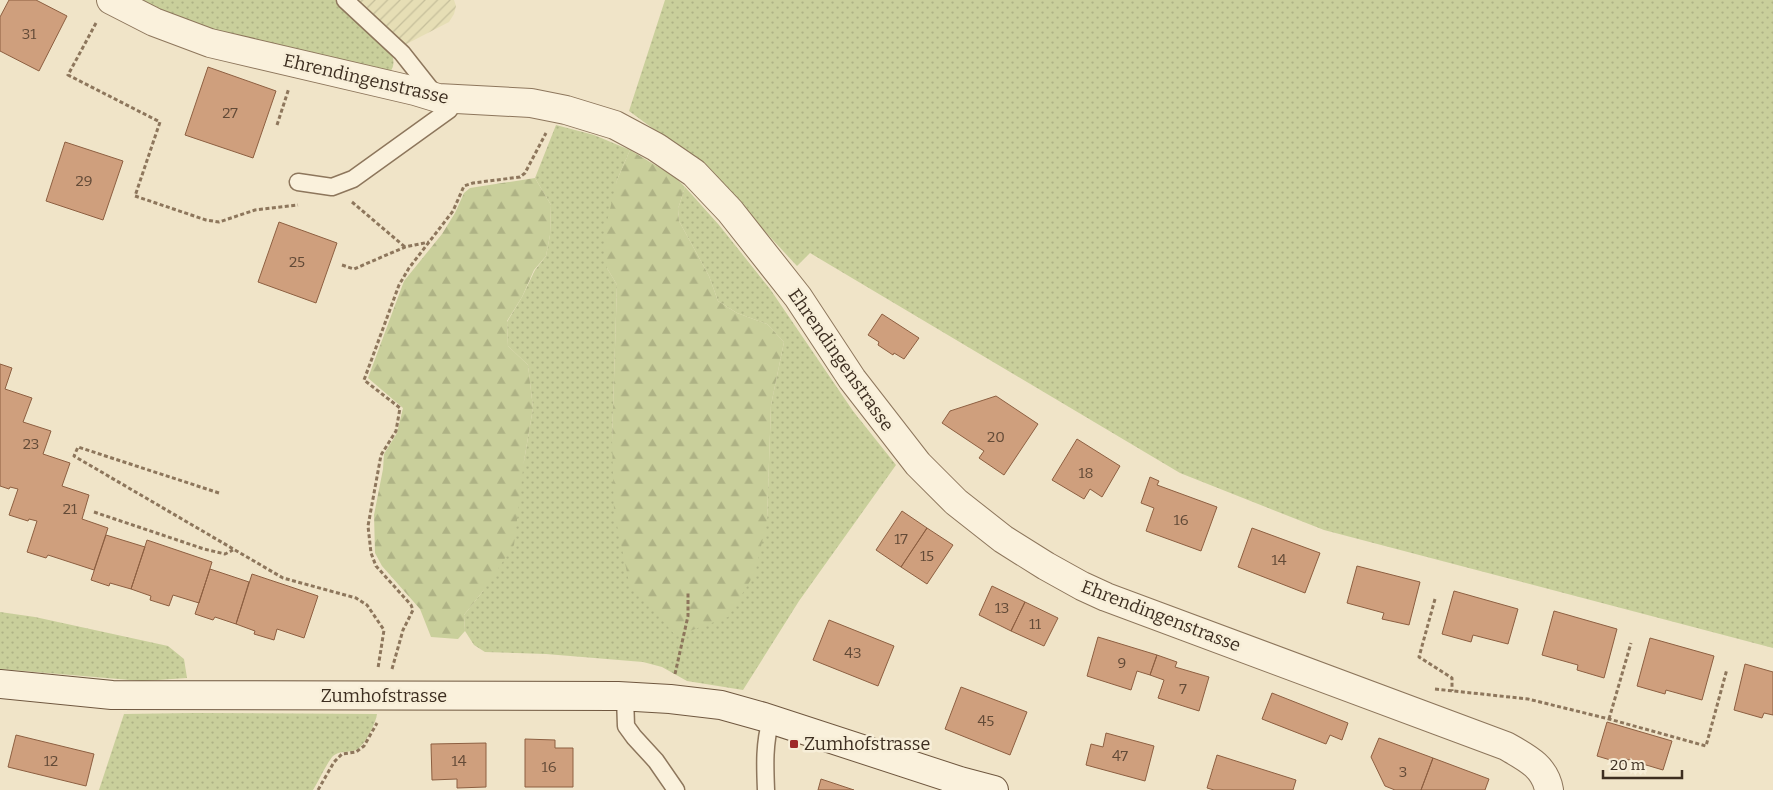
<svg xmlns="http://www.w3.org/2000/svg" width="1773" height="790" font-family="Bitter,serif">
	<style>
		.farmland { fill: url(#farmland-furrows) }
		.grass { fill: url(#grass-dots) }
		.forest { fill: url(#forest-firs) }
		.building { fill: #cf9f7d; stroke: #8d5f41 }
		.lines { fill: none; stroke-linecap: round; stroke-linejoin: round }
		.lane-casing { stroke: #8d765c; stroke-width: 19 }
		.street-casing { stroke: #8d765c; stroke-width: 30 }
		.secondary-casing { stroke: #6f573f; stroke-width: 30 }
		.path { stroke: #8d765c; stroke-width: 3; stroke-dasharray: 4 2.5; stroke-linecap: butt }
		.lane { stroke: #faf1dc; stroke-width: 16 }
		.street { stroke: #faf1dc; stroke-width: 28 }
		.secondary { stroke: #faf1dc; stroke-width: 28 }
		.poi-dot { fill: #9e2a2b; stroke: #f7eed8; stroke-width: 2 }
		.labels { text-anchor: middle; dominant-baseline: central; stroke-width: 5; stroke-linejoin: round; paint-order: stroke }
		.number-label { font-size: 15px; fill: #624a37 }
		.street-label { font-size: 18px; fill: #3d2e20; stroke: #f7eed8 }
		.poi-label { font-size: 18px; fill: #3d2e20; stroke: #f7eed8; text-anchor: start }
	</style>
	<defs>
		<pattern id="farmland-furrows" width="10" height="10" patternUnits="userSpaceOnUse" patternTransform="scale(1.25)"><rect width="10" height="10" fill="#e6deb5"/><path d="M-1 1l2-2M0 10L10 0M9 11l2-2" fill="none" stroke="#c6bf9b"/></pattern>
		<pattern id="grass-dots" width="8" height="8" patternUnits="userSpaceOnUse" patternTransform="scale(1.25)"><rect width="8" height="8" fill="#c9cf9b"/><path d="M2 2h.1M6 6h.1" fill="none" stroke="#aeb285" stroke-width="1.8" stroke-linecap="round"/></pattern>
		<pattern id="forest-firs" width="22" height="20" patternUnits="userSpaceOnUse" patternTransform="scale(1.25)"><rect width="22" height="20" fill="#c9cf9b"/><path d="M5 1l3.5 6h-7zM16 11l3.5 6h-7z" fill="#aeb285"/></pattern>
	</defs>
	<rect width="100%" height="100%" fill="#f0e4c8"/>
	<path class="farmland" d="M335 0H454L456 6 454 14 449 22 391 52Z"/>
	<path class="grass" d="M131 0H335L391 52C394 60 395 65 390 72L201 29Z
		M665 0H1773V648L1324 530 1180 473 810 253 797 266 704 166 629 111Z
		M556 125 594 135 630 150 617 180 607 268 617 285 612 440 767 520 771 405 784 342 767 324 737 313 718 301 709 276 679 221 678 209 685 187 719 225 770 289 853 411 896 465 799 601 743 690 687 681 662 667 643 662 546 654 485 652 474 645 465 631 464 615 483 591 524 461 533 408 528 365 508 346 507 322 522 297 535 270 546 256 550 235 551 205 535 178Z
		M0 612 35 617 168 646 184 659 187 678 142 681 0 669Z
		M194 713 377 714C376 723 364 747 356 750 348 753 340 750 333 756 326 764 319 781 313 790H99L124 714Z"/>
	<path class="forest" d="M630 150 675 177 685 187 678 209 679 221 709 276 718 301 737 313 767 324 784 342 771 405 767 520 755 573 728 617 676 636 629 582 614 511 612 440 617 285 607 268 604 234 617 180Z
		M535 178 551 205 550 235 546 256 534 270 522 297 507 321 508 346 528 365 533 408 524 461 514 545 483 591 464 615 465 631 458 639 431 637 420 609 382 566 375 553 374 515 383 469 384 454 397 433 403 408 368 378 404 281 442 234 455 213 464 193 470 188Z"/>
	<path class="building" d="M9 0H36L67 16 39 71 0 51V17Z
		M208 67 276 91 253 158 185 135Z
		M65 142 123 161 103 220 46 201Z
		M279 222 337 243 316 303 258 282Z
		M882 314 919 338 904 359 894 353 893 355 878 345 879 342 868 335Z
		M0 364 12 368 5 389 32 398 23 422 51 431 43 454 70 463 62 486 89 495 82 519 108 528 94 570 48 555 46 558 27 552 37 521 29 519 28 521 9 515 18 489 10 487 9 489 0 486Z
		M996 396 1038 424 1004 475 979 458 984 451 942 423 950 411Z
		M1077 439 1120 466 1102 497 1090 489 1084 499 1052 480Z
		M1150 477 1159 481 1157 485 1217 507 1201 551 1146 531 1154 508 1141 503Z
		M902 511 927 528 901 567 876 550Z
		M927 528 953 545 927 584 901 567Z
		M1252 528 1320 553 1305 593 1238 567Z
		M106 535 145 547 131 589 110 583 109 586 91 580Z
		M147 540 212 562 199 603 173 595 169 606 150 600 151 596 131 589Z
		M1357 566 1420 582 1409 625 1382 619 1384 613 1347 603Z
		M210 569 249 582 236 624 215 617 213 620 195 614Z
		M252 574 318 596 304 638 277 629 274 640 254 634 255 631 236 624Z
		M992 586 1025 602 1011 631 979 615Z
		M1454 591 1518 609 1508 644 1473 635 1471 642 1442 634Z
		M1025 602 1058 618 1044 646 1011 631Z
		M1554 611 1617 629 1604 678 1577 670 1578 665 1542 655Z
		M829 620 894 646 878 686 813 660Z
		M1098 637 1157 655 1150 675 1137 671 1131 690 1087 676Z
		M1650 638 1714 656 1702 700 1666 690 1665 694 1637 686Z
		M1157 655 1177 662 1175 667 1209 677 1199 711 1158 698 1164 680 1150 675Z
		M1745 664 1773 672V715L1764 713 1762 718 1734 710Z
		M961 687 1027 712 1010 755 945 729Z
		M1272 693 1348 723 1342 740 1330 735 1326 744 1262 719Z
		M1607 722 1672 741 1663 770 1626 759 1624 764 1597 756Z
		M1106 733 1154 746 1145 781 1086 765 1091 744 1103 747Z
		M16 735 94 754 86 786 8 767Z
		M1379 738 1433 758 1421 790H1395L1385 786 1371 757Z
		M525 739 555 740V748H573V787H525Z
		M486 743V787L457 788V779L432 780 431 744Z
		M1217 755 1296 780 1293 790H1214L1207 788Z
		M1433 758 1489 779 1485 790H1421Z
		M821 779 854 790H818Z"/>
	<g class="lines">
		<defs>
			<path id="lane" d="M345 0 402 53 436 96
				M298 182 332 187 353 179 449 110 457 99
				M625 697 626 726 634 737 656 761 676 790
				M766 790C765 766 764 743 771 720"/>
			<path id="street" d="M111 0 154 22 210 43 415 91 438 98 531 103 566 110 615 125 656 147 694 173 730 211 798 297 852 379 918 464 956 502 1003 539 1046 566 1082 586 1106 597 1506 746C1525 757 1545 766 1549 790"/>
			<path id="secondary" d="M0 684 112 695 618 696 670 699 721 705 764 717 960 781 994 790"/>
		</defs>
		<use href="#lane" class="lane-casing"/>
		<use href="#street" class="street-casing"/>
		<use href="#secondary" class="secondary-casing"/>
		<path class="path" d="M96 23 68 75 160 122 135 196 206 220 219 222 255 210 298 205
			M277 125 289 88
			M352 202 405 247
			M342 265 354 269 405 247 429 242
			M219 493 78 447 74 456 283 578 356 598 367 605 384 630 378 668
			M94 512 204 549 225 554 233 550
			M1435 599 1419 657 1452 678V691
			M392 669 403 630 413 610 411 605 376 566 371 553 368 526 381 455 396 431 400 408 364 380 399 285 409 268 453 211 464 186 473 183 520 177 525 173 546 133
			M675 674 688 616V593
			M1435 689 1528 699 1609 719 1706 746 1727 669
			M1609 719 1631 643
			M318 790 334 762 342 754 356 752 364 746 377 723"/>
		<use href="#lane" class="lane"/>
		<use href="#street" class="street"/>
		<use href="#secondary" class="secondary"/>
	</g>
	<rect class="poi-dot" x="789" y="739" width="10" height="10" rx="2.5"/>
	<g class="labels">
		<g class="number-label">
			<text x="29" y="34">31</text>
			<text x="230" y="113">27</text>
			<text x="84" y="181">29</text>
			<text x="297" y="262">25</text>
			<text x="996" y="437">20</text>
			<text x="31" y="444">23</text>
			<text x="1086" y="473">18</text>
			<text x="70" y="509">21</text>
			<text x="1181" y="520">16</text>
			<text x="901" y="539">17</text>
			<text x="927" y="556">15</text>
			<text x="1279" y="560">14</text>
			<text x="1002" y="608">13</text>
			<text x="1035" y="624">11</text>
			<text x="853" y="653">43</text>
			<text x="1122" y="663">9</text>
			<text x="1183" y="689">7</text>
			<text x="986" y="721">45</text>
			<text x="1120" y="756">47</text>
			<text x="51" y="761">12</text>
			<text x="459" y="761">14</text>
			<text x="549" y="767">16</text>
			<text x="1403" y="772">3</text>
		</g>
		<g class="street-label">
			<text transform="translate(366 79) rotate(13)">Ehrendingenstrasse</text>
			<text transform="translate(841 360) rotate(55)">Ehrendingenstrasse</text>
			<text transform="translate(1161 616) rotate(21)">Ehrendingenstrasse</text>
			<text x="384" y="696">Zumhofstrasse</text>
		</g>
		<g class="poi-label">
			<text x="804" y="744">Zumhofstrasse</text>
		</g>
	</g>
	<path d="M1603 770v8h79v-8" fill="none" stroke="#3d2e20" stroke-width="2.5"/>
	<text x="1610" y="770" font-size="15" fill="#3d2e20" stroke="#f7eed8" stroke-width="4" paint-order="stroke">20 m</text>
</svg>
